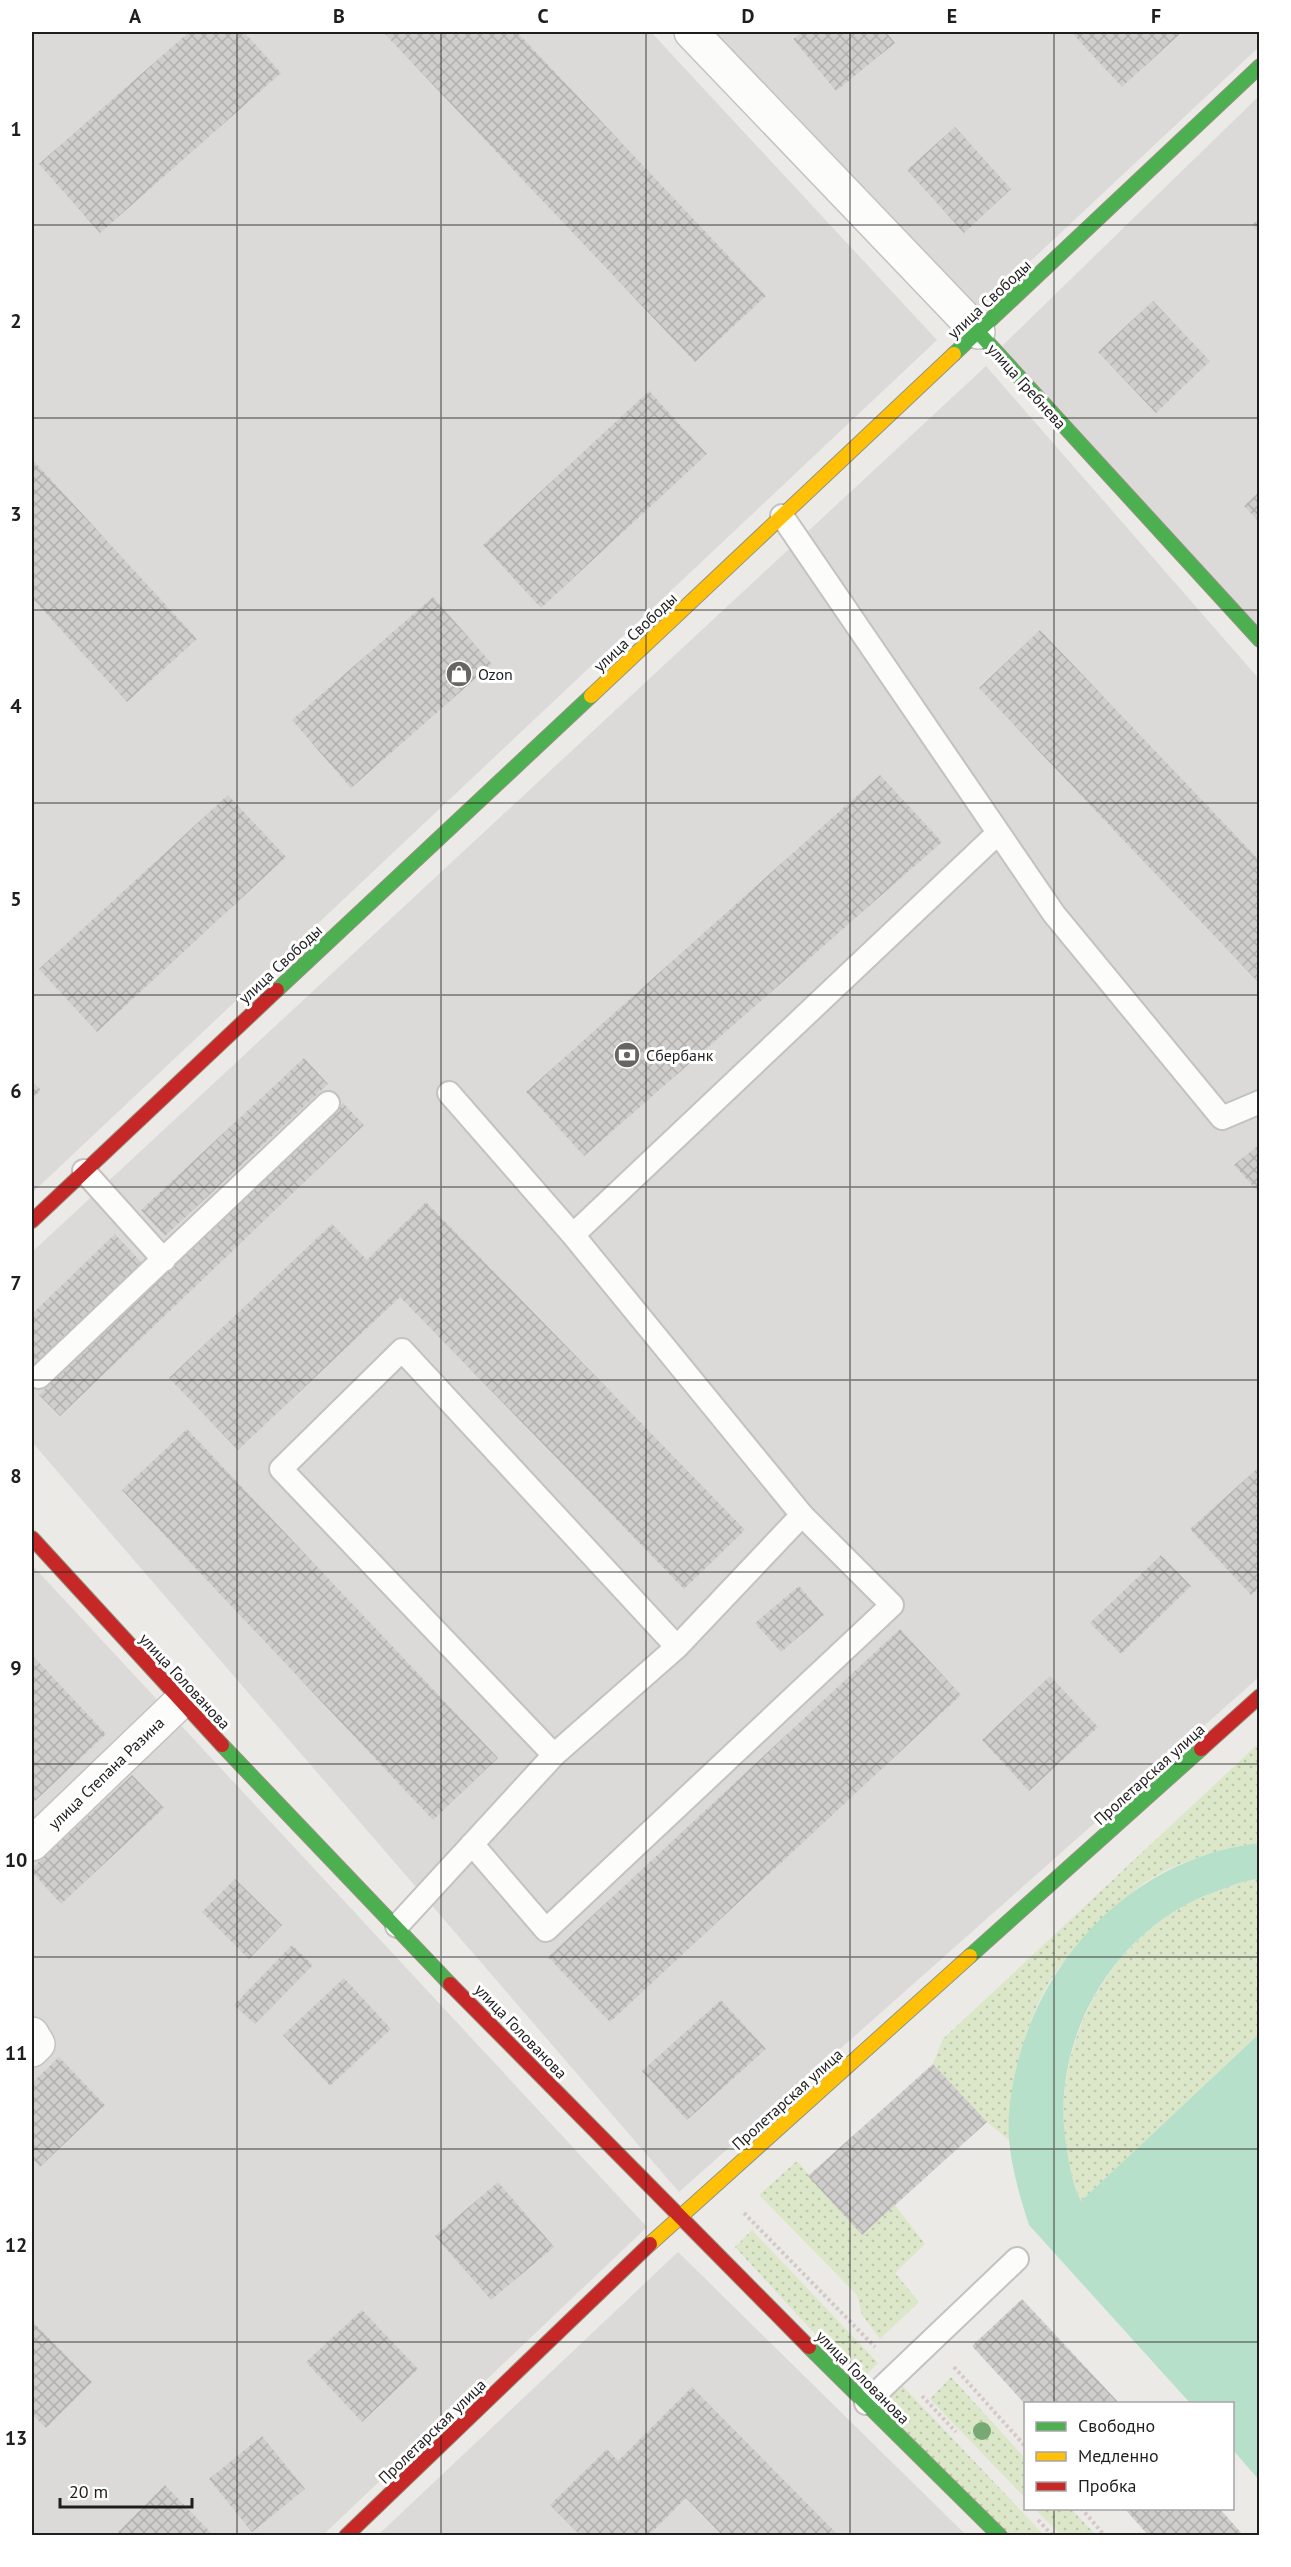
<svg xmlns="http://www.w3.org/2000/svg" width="1291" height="2567" font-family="'PT Sans',sans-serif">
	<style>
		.residential { fill: #dbdad8 }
		.grass { fill: url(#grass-dots) }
		.pitch { fill: #b6e0ca }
		.building { fill: url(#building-cross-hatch) }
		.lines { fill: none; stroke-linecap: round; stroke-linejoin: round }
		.lane-casing { stroke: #c3c2c1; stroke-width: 26 }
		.street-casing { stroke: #c3c2c1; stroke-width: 36 }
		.fast-casing { stroke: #949481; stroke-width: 16 }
		.slow-casing { stroke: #949481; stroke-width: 16 }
		.jam-casing { stroke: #949481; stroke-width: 16 }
		.path { stroke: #d5c8c7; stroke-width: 4; stroke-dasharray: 3 3; stroke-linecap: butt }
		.lane { stroke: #fcfcfb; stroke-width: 22 }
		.street { stroke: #fcfcfb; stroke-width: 33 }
		.fast { stroke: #4caf50; stroke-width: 14 }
		.slow { stroke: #ffc107; stroke-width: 14 }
		.jam { stroke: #c62828; stroke-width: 14 }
		.tree { fill: #76a974 }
		.grid { fill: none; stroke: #1e1e1e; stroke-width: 1.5; stroke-opacity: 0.55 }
		.labels { text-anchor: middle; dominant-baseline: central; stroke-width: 6; stroke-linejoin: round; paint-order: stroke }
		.street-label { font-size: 16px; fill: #1e1e1e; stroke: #fff }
		.poi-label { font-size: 16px; fill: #1e1e1e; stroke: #fff; text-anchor: start }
		.neatline { fill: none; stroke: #1e1e1e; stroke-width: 2 }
		.grid-label { font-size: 20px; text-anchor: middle; font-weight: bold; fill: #1e1e1e }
	</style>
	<defs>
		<pattern id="grass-dots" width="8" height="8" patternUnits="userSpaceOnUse" patternTransform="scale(1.5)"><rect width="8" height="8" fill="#dbe7c8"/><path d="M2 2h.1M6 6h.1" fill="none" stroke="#bcc6ab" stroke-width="1.8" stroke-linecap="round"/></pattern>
		<pattern id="building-cross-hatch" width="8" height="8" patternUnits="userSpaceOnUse" patternTransform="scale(1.5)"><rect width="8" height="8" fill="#d0cecc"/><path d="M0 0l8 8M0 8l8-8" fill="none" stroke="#b2b0af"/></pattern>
	</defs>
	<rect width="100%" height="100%" fill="#eceae7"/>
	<path class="residential" d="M32 32H651L937 340 32 1193Z
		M702 32H1259L1260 46 973 315Z
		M1259 96V629L1002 346Z
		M986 366 1259 679V1677L679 2192 32 1442V1252Z
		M32 1565 647 2227 323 2535H32Z
		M678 2252 966 2535 377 2536Z"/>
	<path class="grass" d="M1259 1743V1843C1220 1848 1173 1862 1140 1886 1125 1898 1112 1915 1098 1929 1084 1944 1065 1958 1054 1975 1025 2017 1007 2092 1010 2141L987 2122 933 2064 943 2039Z
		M1259 1879V2034L1081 2201C1029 2082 1097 1931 1220 1890 1233 1885 1246 1880 1259 1879Z
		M797 2161 862 2235 895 2205 925 2244 895 2273 919 2302 880 2339 862 2315 857 2295 759 2195Z
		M752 2230 878 2363 859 2382 735 2247Z
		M951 2377 1025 2458V2498L930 2399Z
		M898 2381 1044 2535H1008L876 2401Z
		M1035 2509H1071L1096 2535H1061Z"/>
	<path class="pitch" d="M1259 1843V1879C1246 1880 1233 1885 1220 1890 1117 1924 1049 2037 1066 2144 1069 2164 1072 2183 1081 2201L1259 2034V2480L1233 2450 1232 2404 1190 2403 1029 2225C1018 2191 1006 2150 1009 2114 1020 1978 1122 1859 1259 1843Z"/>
	<path class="building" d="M189 32H244L281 73 100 233 39 164Z
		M383 32H517L766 296 695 362Z
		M803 32H886L895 43 836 91 793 39Z
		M1075 32H1182L1122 87 1073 34Z
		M955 127 1011 189 964 233 907 170Z
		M1260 218V233L1252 225Z
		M1153 301 1210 361 1156 413 1098 352Z
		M649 391 707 454 541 608 483 545Z
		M32 459 197 639 127 702 32 598Z
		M1260 491V523L1244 506Z
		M433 597 492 664 351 788 292 720Z
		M1040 630 1260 861V984L979 688Z
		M880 775 942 842 584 1156 526 1092Z
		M228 795 286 857 97 1032 39 969Z
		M304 1058 328 1084 165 1236 141 1210Z
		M32 1081 41 1090 32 1099Z
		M343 1103 364 1125 60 1416 39 1395Z
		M1260 1144V1194L1234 1165Z
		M426 1202 745 1530 684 1589 400 1297 238 1450 169 1378 332 1224 367 1260Z
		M115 1234 142 1263 32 1369V1314Z
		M187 1429 498 1758 433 1820 122 1490Z
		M1258 1468 1260 1587 1251 1595 1190 1529Z
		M1161 1555 1191 1586 1121 1654 1090 1623Z
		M799 1586 824 1615 781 1652 755 1623Z
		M900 1629 961 1695 610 2022 548 1957Z
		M32 1655 106 1734 35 1801 32 1797Z
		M1050 1676 1098 1727 1029 1791 982 1740Z
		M132 1775 164 1808 61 1904 32 1872V1868Z
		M235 1879 282 1925 249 1959 202 1912Z
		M292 1945 313 1965 255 2024 234 2005Z
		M344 1978 391 2029 330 2086 283 2035Z
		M721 2000 766 2049 687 2120 642 2071Z
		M59 2057 105 2105 40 2167 32 2158V2083Z
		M933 2064 987 2122 862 2235 808 2176Z
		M498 2182 554 2247 491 2300 435 2236Z
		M1022 2299 1120 2404H1025L972 2346Z
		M362 2310 418 2369 362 2422 306 2362Z
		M32 2321 92 2382 46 2428 32 2414Z
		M692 2387 839 2536H723L686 2498 648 2536H581L550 2505 607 2449 618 2461Z
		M262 2436 305 2489 252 2532 209 2479Z
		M165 2485 214 2536H121L118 2532Z
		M1124 2508H1219L1244 2536H1149Z"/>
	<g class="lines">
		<defs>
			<path id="lane" d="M782 516 1054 914 1222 1118 1260 1102
				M449 1093 573 1235 998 833
				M84 1171 164 1260
				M39 1377 328 1103
				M554 1755 281 1469 402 1350 677 1647
				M472 1844 546 1930 892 1605 802 1515
				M397 1926 554 1755 677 1647 802 1515 573 1235
				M866 2403 1017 2259"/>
			<path id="street" d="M691 32 978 332
				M32 1844 180 1702
				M32 2034 38 2044 32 2050"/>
			<path id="fast" d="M978 332 1260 640
				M954 354 1260 66
				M277 990 591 696
				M222 1745 450 1984
				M970 1956 1201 1749
				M809 2347 1000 2536"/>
			<path id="slow" d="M591 696 954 354
				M650 2244 970 1956"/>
			<path id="jam" d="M32 1221 277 990
				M32 1538 222 1745
				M1201 1749 1260 1696
				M450 1984 809 2347
				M346 2536 650 2244"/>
		</defs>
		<use href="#lane" class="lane-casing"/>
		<use href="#street" class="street-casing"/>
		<use href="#fast" class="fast-casing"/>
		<use href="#slow" class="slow-casing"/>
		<use href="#jam" class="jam-casing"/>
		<path class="path" d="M744 2213 875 2347
			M954 2367 1026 2447
			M922 2396 956 2432
			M1081 2508 1105 2536
			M1038 2520 1053 2536"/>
		<use href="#lane" class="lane"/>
		<use href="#street" class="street"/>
		<use href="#fast" class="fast"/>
		<use href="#slow" class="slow"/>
		<use href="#jam" class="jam"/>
	</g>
	<circle class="tree" cx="982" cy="2431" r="9"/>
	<path class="grid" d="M237 32V2536M441 32V2536M646 32V2536M850 32V2536M1054 32V2404M32 225H1260M32 418H1260M32 610H1260M32 803H1260M32 995H1260M32 1187H1260M32 1380H1260M32 1572H1260M32 1764H1260M32 1957H1260M32 2149H1260M32 2342H1260M1054 2508V2536"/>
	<defs>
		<symbol id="shop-disc" viewBox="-11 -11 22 22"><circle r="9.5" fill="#666564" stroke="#fff"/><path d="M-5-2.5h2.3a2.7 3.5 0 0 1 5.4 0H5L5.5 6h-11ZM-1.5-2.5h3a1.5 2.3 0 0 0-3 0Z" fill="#fff"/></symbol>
		<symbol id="bank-disc" viewBox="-11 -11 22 22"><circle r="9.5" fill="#666564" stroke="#fff"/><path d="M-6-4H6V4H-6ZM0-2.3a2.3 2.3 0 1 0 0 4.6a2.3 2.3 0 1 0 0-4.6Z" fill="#fff"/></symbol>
	</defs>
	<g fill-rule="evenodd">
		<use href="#shop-disc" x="444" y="659" width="30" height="30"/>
		<use href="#bank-disc" x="612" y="1040" width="30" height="30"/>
	</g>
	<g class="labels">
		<g class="street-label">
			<text transform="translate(989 299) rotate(-43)">улица Свободы</text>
			<text transform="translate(1027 386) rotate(48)">улица Гребнева</text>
			<text transform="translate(635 632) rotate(-43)">улица Свободы</text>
			<text transform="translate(280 964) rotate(-43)">улица Свободы</text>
			<text transform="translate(185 1681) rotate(47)">улица Голованова</text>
			<text transform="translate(106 1773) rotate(-44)">улица Степана Разина</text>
			<text transform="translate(1149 1774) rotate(-42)">Пролетарская улица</text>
			<text transform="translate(521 2031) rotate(46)">улица Голованова</text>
			<text transform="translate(787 2099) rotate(-42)">Пролетарская улица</text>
			<text transform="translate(863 2377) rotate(45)">улица Голованова</text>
			<text transform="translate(432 2431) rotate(-44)">Пролетарская улица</text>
		</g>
		<g class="poi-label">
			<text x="478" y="674">Ozon</text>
			<text x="646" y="1055">Сбербанк</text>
		</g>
	</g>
	<rect width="1291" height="2567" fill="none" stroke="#ffffff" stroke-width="66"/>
	<rect x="1024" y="2402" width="210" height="108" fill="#ffffff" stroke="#a5a5a5" stroke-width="1.5"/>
	<rect x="1036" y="2422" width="30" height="9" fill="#4caf50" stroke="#a5a5a5" stroke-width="1.5"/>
	<text x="1078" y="2432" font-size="18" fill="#1e1e1e">Свободно</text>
	<rect x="1036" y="2452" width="30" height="9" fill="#ffc107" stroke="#a5a5a5" stroke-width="1.5"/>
	<text x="1078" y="2462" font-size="18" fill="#1e1e1e">Медленно</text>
	<rect x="1036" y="2482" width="30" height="9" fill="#c62828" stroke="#a5a5a5" stroke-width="1.5"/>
	<text x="1078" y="2492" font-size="18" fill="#1e1e1e">Пробка</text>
	<path d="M60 2498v9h132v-9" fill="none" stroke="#1e1e1e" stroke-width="3"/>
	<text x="69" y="2498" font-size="18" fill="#1e1e1e" stroke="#ffffff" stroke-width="4.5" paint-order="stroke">20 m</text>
	<rect x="33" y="33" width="1225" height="2501" class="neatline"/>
	<g class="grid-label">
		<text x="135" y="23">A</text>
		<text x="339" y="23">B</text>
		<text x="543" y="23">C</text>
		<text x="748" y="23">D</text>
		<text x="952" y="23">E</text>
		<text x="1156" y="23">F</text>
		<text x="16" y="136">1</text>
		<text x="16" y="328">2</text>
		<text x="16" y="521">3</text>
		<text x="16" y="713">4</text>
		<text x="16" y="906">5</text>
		<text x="16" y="1098">6</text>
		<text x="16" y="1290">7</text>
		<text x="16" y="1483">8</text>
		<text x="16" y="1675">9</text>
		<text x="16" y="1867">10</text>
		<text x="16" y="2060">11</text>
		<text x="16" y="2252">12</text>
		<text x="16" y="2445">13</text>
	</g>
</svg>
